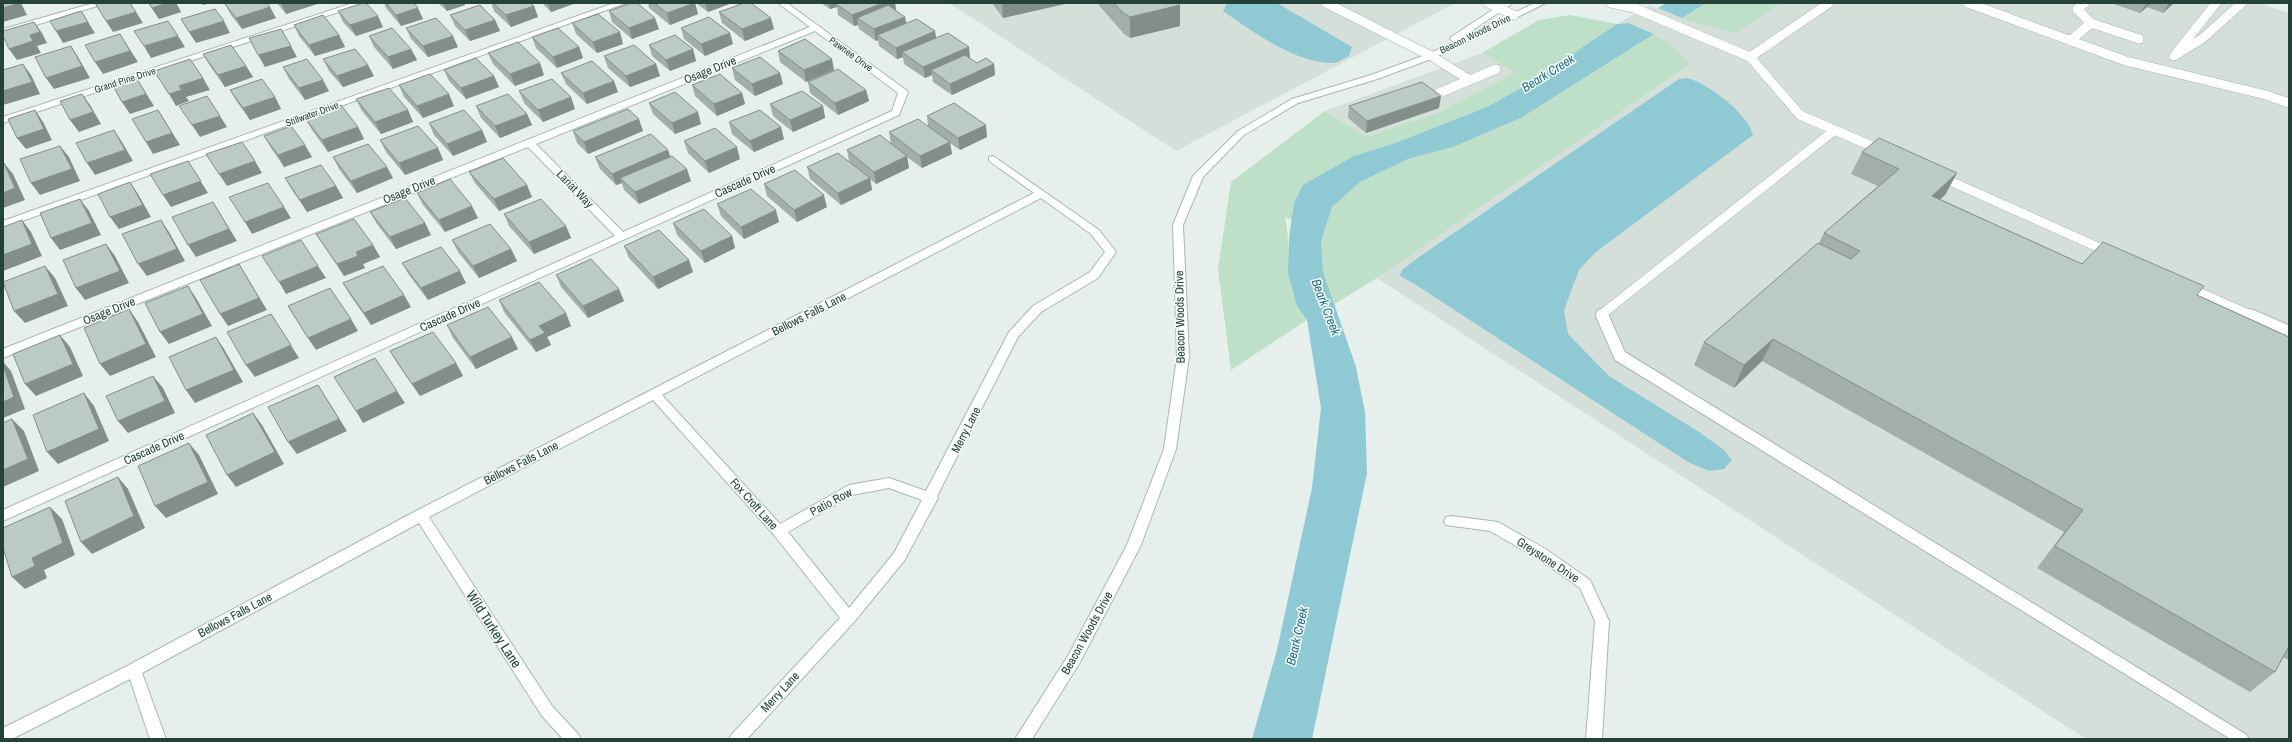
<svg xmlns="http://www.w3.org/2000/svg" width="2292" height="742" font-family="'Archivo Narrow',sans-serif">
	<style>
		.built { fill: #d4dfda }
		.green { fill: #bfe0c8 }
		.water { fill: #8ec9d4 }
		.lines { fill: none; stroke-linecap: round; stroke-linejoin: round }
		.service-far1-casing { stroke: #a8b8b2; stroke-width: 10 }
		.service-casing { stroke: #a8b8b2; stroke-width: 14 }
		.minor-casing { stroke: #a8b8b2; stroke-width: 2 }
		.tertiary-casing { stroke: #a8b8b2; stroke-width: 2 }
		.service-far1 { stroke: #fff; stroke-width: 9 }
		.service { stroke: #fff; stroke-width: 12 }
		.minor { fill: #fff; fill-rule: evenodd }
		.tertiary { fill: #fff; fill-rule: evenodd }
		.wall { fill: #a1aea9 }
		.shaded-wall { fill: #838d89 }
		.building { fill: #bbcac4; stroke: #838d89 }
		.labels { text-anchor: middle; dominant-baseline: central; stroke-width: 3; stroke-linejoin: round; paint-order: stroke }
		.far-street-label { font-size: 10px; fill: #24423a; stroke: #f7fbf9 }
		.street-label { font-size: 12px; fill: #24423a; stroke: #f7fbf9 }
		.water-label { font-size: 13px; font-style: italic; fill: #1c6f80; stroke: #f7fbf9 }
		.near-street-label { font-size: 14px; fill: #24423a; stroke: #f7fbf9 }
	</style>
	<rect width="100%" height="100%" fill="#e6efeb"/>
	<path class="built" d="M949 3H1455L1176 151Z
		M1781 3H2258L2289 13V739H2086L1377 278 1691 64 1671 44 1658 36 1628 23 1617 24 1650 5 1698 24 1736 33Z
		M1482 53 1516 73 1439 112 1365 137 1325 111Z"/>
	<path class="green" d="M1706 3H1781L1736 33 1698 24 1682 18Z
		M1570 15 1617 24 1526 85 1487 107 1395 143 1354 156 1294 203 1292 220 1285 217C1293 257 1282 284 1307 320L1231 370 1218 269 1231 182 1325 111 1366 137 1439 112 1515 73 1482 53 1539 20Z
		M1654 34 1671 44 1691 64 1377 278 1333 305 1323 272 1321 242 1332 207 1359 182 1408 159 1453 147 1521 118Z"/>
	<path class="water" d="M1227 3H1277L1352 47 1349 56C1344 58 1338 63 1333 63 1296 64 1252 31 1223 11Z
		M1666 3H1706L1682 18 1658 8Z
		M1628 23 1654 34 1521 118 1453 147 1408 159 1360 182 1332 207 1321 242 1323 272 1356 367 1365 412 1367 473 1312 739H1252L1277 650 1312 488 1321 408 1307 320 1297 306 1288 273 1289 238 1294 203 1303 185 1354 156 1395 143 1487 107 1526 85 1617 24Z
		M1687 78C1708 83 1748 114 1753 135L1596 252 1579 270 1564 310 1568 334 1609 376 1699 432 1724 450 1732 460 1724 469 1709 471 1688 462 1413 283 1400 276 1402 270 1419 257 1679 79Z"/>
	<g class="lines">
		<defs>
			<path id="service-far1" d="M1326 3 1431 56 1470 80
				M1488 3 1514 15
				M1611 3 1634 8 1750 57 1800 115 1883 151
				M1968 3 2126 61 2266 95 2289 103
				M2216 3 2174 56 2203 38 2242 3
				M2091 23 2139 39
				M2070 41 2091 23 2077 9 2085 3
				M1750 57 1829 3
				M1439 93 1496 69
				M1939 176 2111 253
				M2185 286 2253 316
				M1603 316 1602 314 1835 130"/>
			<path id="service" d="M1602 315 1620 356 2242 739
				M2250 315 2289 332"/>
			<path id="minor" d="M94 3H107L3 35V29Z
				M353 3H366L3 123V117Z
				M614 3H626L3 228V221Z
				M778 3H787L906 90 908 92 899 115 3 521V510L615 236 528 147 3 358V349L810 27ZM815 31 898 93 892 111 623 232 536 144Z
				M993 156 1099 230 1116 252 1098 278 1041 312 1018 337 937 496 938 498 904 561 854 622 747 739H729L732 734 840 618 774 535 653 400 429 517 552 706 578 734 581 739H563L542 716 419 523 142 673 166 739H150L130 679 12 739H3V728L129 665 416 511 1034 193 989 161V157ZM1041 198 1091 234 1105 252 1090 272 1033 306 1009 332 926 491 889 478 849 485 780 524 662 395ZM889 488 922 500 894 553 849 608 788 532 852 495Z
				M1451 516 1498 522 1547 550 1590 580 1609 621 1602 739H1586L1595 621 1580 588 1537 558 1490 531 1446 525 1444 521 1446 517Z"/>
			<path id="tertiary" d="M1503 3H1513L1461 38 1535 3H1546L1434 58 1377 79 1298 103 1244 135 1203 177 1183 225 1189 357 1176 449 1141 545 1079 664 1032 739H1015L1069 654 1127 545 1164 449 1177 357 1173 225 1193 176 1238 131 1292 99 1371 75 1428 54 1454 42 1450 39 1451 37Z"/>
		</defs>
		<use href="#service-far1" class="service-far1-casing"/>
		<use href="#service" class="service-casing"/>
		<use href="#minor" class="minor-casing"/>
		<use href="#tertiary" class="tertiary-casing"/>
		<use href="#service-far1" class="service-far1"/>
		<use href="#service" class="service"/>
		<use href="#minor" class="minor"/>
		<use href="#tertiary" class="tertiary"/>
	</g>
	<path class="wall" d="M148 3H176L181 12 159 19Z
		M277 3H316L317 4 286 14Z
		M384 3H414L423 19 401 26 386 8Z
		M438 3H464L465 5 447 11Z
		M491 3H530L534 6 538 17 511 27 494 11Z
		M542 3H573V4L551 12Z
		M648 3H695L698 14 670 25 649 8Z
		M696 3H732L708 12Z
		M821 3H895L896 10H895L905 17 906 23 936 38 977 63 994 64 995 75 952 95 933 82 932 75 925 78 904 64 903 57 897 59 879 46 878 40 876 41 859 29 858 25 854 26 838 15 837 7 830 9Z
		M992 3H1069L1003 18Z
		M1097 3H1178L1180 26 1130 38 1124 34Z
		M2111 3H2174L2163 13 2147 7 2140 13Z
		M225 4 276 18 242 29 231 15Z
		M338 11 383 27 356 36 343 22Z
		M609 11 659 29 632 39 612 22Z
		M719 12 774 29 745 41 722 23Z
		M450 15 495 20 500 31 470 41 455 26Z
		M572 23 623 44 597 53 576 34Z
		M294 25 339 35 345 47 315 56 299 36Z
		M406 28 458 47 428 57 411 39Z
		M681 28 733 44 705 56 684 39Z
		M369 36 411 49 417 60 393 69 374 47Z
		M532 37 579 47 583 58 557 68 536 48Z
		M649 45 693 49 696 61 670 71 652 56Z
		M778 51 834 70 806 82 780 62Z
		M488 53 544 75 515 86 493 64Z
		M203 54 246 66 253 77 225 87 210 66Z
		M604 56 656 64 660 76 630 87 608 68Z
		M323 59 374 76 343 87 329 71Z
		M283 67 329 91 305 100 289 79Z
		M732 68 783 84 755 96 735 80Z
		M444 70 494 76 499 87 466 99 449 81Z
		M561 73 618 92 587 104 566 84Z
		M808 82 866 90 869 101 838 115 810 93Z
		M399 85 454 106 423 118 404 97Z
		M692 85 742 93 745 104 717 116 695 96Z
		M230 90 275 97 281 109 250 120 237 102Z
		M519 91 575 109 543 122 524 103Z
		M356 99 408 110 413 122 381 134 362 111Z
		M649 103 701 124 675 134 653 114Z
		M770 104 823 106 825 118 793 132 773 116Z
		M476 106 527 114 532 125 500 138 481 118Z
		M1349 106 1439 108 1366 133 1348 118Z
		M927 116 987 137 960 150 950 143 952 154 922 168 907 157 909 168 876 184 870 179 872 190 841 205 810 179 807 167 849 161 847 150 891 144 889 132 928 126Z
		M305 118 358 127 364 139 328 152 312 130Z
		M729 122 784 139 754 152 732 134Z
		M429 123 482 130 487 142 453 156 434 135Z
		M573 131H643L588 154 577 143Z
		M264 136 312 157 284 167 271 148Z
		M380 140 438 148 443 160 405 175 386 152Z
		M684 141 740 159 709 173 688 153Z
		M668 150 670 157 691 181 639 204 624 190 622 183 616 185 600 169 595 157Z
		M1862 152 1957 173 1945 195 1940 199 2082 264 2197 295 2289 337V660L2283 657 2275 672 2250 692 2037 568 2064 532 1762 361 1734 388 1694 365 1704 342 1819 243 1824 233 1878 186 1851 174Z
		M333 157 393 178 357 193 339 169Z
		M469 172 532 197 499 211 475 183Z
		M285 178 336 186 343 198 307 212 292 190Z
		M764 184 827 207 797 222 767 196Z
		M417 193 478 218 445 232 423 205Z
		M717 204 779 222 744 239 721 216Z
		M370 212 425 223 431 235 396 249 377 224Z
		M504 214 566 226 571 238 534 254 509 226Z
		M673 223 732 236 735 248 705 263 677 235Z
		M316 234 373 245 380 257 363 264 365 268 344 276Z
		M452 240 511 249 517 261 479 278 458 252Z
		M624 246 693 272 658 289 629 258Z
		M402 263 466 283 428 300 409 275Z
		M556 275 624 301 588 318 561 287Z
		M343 283 411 307 371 325 350 295Z
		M499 300 571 326 547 337 551 345 536 352 504 312Z
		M447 325 518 349 476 369 453 338Z
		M390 351 456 363 463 376 420 396 397 363Z"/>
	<path class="shaded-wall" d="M19 3H21L27 15 3 22V8Z
		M167 3H176L181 12 159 19 152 8Z
		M201 3H210L203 5Z
		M281 3H316L317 4 286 14Z
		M443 3H464L465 5 447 11Z
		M548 3H573V4L551 12Z
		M695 3 698 14 670 25 667 13Z
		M705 3H732L708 12Z
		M829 3H846L836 4 837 7 830 9Z
		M883 3H895L896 10 864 22 857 18 858 25 854 26 852 15Z
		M1002 3H1069L1003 18Z
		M2147 3H2150L2147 7 2140 13Z
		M2169 3H2174L2163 13Z
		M1180 5V26L1130 38V17Z
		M534 6 538 17 511 27 506 15Z
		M270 7 276 18 242 29 236 18Z
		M418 8 423 19 401 26 396 15Z
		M81 11 95 33 63 43 56 31Z
		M136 12 143 23 113 32 106 21Z
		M378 16 383 27 356 36 350 25Z
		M905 17 907 28 877 35 878 40 876 41 874 29Z
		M655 18 659 29 632 39 629 28Z
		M771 18 774 29 745 41 742 29Z
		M495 20 500 31 470 41 465 30Z
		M224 21 230 33 196 43 189 32Z
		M34 22 42 33 47 43 37 46 41 53 17 60 9 49 30 35Z
		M935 31 937 42 902 52 903 57 897 59 896 48Z
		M620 32 623 44 597 53 593 42Z
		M730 33 733 44 705 56 701 44Z
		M120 34 138 62 103 74 95 62Z
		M339 35 345 47 315 56 309 45Z
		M178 36 185 47 151 58 144 46Z
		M453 36 458 47 428 57 423 46Z
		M71 46 78 57 90 78 54 89 46 78Z
		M291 46 297 57 265 67 258 55Z
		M579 47 583 58 557 68 553 57Z
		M969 47 970 58 931 70 932 75 925 78 923 67Z
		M411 49 417 60 393 69 388 57Z
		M693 49 696 61 670 71 666 60Z
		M832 59 834 70 806 82 804 70Z
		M540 63 544 75 515 86 510 74Z
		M23 64 31 75 40 94 3 105V91Z
		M656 64 660 76 630 87 626 76Z
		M994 64 995 75 952 95 950 84Z
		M368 65 374 76 343 87 337 76Z
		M246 66 253 77 225 87 218 75Z
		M780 73 783 84 755 96 752 84Z
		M494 76 499 87 466 99 461 88Z
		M136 77 154 106 130 114 122 102Z
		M203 78 210 90 186 97 189 101 176 106 169 94 179 86Z
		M323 80 329 91 305 100 299 88Z
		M614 81 618 92 587 104 583 93Z
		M866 90 869 101 838 115 835 103Z
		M742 93 745 104 717 116 714 104Z
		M82 94 90 105 101 124 79 132 70 120Z
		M449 94 454 106 423 118 417 106Z
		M1441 96 1439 108 1366 133 1367 121Z
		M275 97 281 109 250 120 243 108Z
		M571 97 575 109 543 122 538 110Z
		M823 106 825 118 793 132 790 120Z
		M35 110 43 122 52 140 26 149 17 138Z
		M158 110 180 145 153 154 146 142Z
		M408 110 413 122 381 134 375 122Z
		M698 112 701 124 675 134 672 123Z
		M527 114 532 125 500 138 495 126Z
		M220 116 227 127 200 137 192 125Z
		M639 119 643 131 588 154 584 142Z
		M986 125 987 137 960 150 958 138Z
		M358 127 364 139 328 152 322 140Z
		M781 127 784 139 754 152 750 141Z
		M114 130 122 142 133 161 95 175 87 163Z
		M482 130 487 142 453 156 447 144Z
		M950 142 952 154 922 168 920 156Z
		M305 145 312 157 284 167 278 155Z
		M60 146 69 157 80 181 40 195 31 183Z
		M737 147 740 159 709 173 705 161Z
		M438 148 443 160 405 175 399 163Z
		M668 150 672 162 620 178 622 183 616 185 612 174Z
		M907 156 909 168 876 184 874 172Z
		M188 161 208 193 171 207 163 195Z
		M255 161 262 173 227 186 219 174Z
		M4 163 13 174 25 200 3 208Z
		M387 167 393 178 357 193 351 181Z
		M687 169 691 181 639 204 635 192Z
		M1957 173 1945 195 1920 218 1932 196Z
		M870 178 872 190 841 205 838 193Z
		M130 182 138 194 151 217 119 229 110 217Z
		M527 185 532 197 499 211 494 199Z
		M336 186 343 198 307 212 300 200Z
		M824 195 827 207 797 222 794 210Z
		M80 199 89 211 101 235 60 250 51 238Z
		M213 202 237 241 196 257 188 245Z
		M472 206 478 218 445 232 439 220Z
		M284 207 291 218 252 234 245 222Z
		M776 210 779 222 744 239 741 227Z
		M22 220 31 232 42 256 3 271V255Z
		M161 220 169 232 185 261 147 276 138 264Z
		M425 223 431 235 396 249 390 237Z
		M566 226 571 238 534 254 529 242Z
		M732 236 735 248 705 263 701 251Z
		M106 244 115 256 129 283 85 300 76 288Z
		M373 245 380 257 363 264 365 268 344 276 337 264 356 252Z
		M511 249 517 261 479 278 473 266Z
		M689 260 693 272 658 289 653 277Z
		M239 264 267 310 228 326 220 314Z
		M45 266 55 278 68 306 25 323 14 311Z
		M318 266 326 278 286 294 279 282Z
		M460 271 466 283 428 300 421 288Z
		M188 286 196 298 212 326 169 344 160 332Z
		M619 289 624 301 588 318 583 306Z
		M404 295 411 307 371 325 364 313Z
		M129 309 138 322 156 357 110 376 100 364Z
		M566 313 571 326 547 337 551 345 536 352 530 340 539 326Z
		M271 314 299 358 255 377 246 365Z
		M351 319 358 331 316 350 308 338Z
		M60 335 70 347 83 376 36 396 25 384Z
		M216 337 224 349 243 382 195 403 186 390Z
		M512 337 518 349 476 369 470 357Z
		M1773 339 1762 361 1734 388 1744 365Z
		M3 362 11 371 25 409 3 418Z
		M456 363 463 376 420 396 412 384Z
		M153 376 163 388 175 413 128 433 118 421Z
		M318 385 347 431 297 454 288 442Z
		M397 391 405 403 363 423 356 411Z
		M84 393 94 406 109 441 58 464 47 452Z
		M253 413 262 425 284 464 236 487 227 475Z
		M12 419 24 431 39 471 3 487V470Z
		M189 443 199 455 218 494 166 518 155 506Z
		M118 477 128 489 145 528 92 554 81 542Z
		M50 507 62 519 75 555 44 570 47 578 25 589 12 577 32 558Z"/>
	<path class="building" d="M3 3H19L3 8Z
		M95 3H130L136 12 106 21Z
		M149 3H167L152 8Z
		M227 3H267L270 7 236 18 225 4Z
		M363 3H366L378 16 350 25 338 11Z
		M386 3H414L418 8 396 15Z
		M493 3H530L534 6 506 15Z
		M631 3H637L655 18 629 28 609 11Z
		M654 3H695L667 13Z
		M744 3H751L771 18 742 29 719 12Z
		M838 3H883L852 15 836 4Z
		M1114 3H1178L1180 5 1130 17 1123 13Z
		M480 5 495 20 465 30 450 15Z
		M888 5 905 17 874 29 857 18Z
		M215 9 224 21 189 32 181 19Z
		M81 11 88 22 56 31 50 21Z
		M598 14 620 32 593 42 572 23Z
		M323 15 339 35 309 45 294 25Z
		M709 17 730 33 701 44 681 28Z
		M436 18 453 36 423 46 406 28Z
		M917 19 935 31 896 48 877 35Z
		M168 21 178 36 144 46 134 31Z
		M34 22 40 32 30 35 33 41 9 49 3 36V31Z
		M392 28 411 49 388 57 369 36Z
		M558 28 579 47 553 57 532 37Z
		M281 29 291 46 258 55 249 38Z
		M948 33 969 47 923 67 902 52Z
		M120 34 130 51 95 62 85 45Z
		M675 35 693 49 666 60 649 45Z
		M805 39 832 59 804 70 778 51Z
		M518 42 540 63 510 74 488 53Z
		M231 45 246 66 218 75 203 54Z
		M634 45 656 64 626 76 604 56Z
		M71 46 82 66 46 78 35 57Z
		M355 49 368 65 337 76 323 59Z
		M965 55 977 63 986 58 994 64 950 84 931 70Z
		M760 57 780 73 752 84 732 68Z
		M476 58 494 76 461 88 444 70Z
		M190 59 203 78 179 86 182 90 169 94 154 71Z
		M307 59 323 80 299 88 283 67Z
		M592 61 614 81 583 93 561 73Z
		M23 64 32 82 3 91V70Z
		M838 69 866 90 835 103 808 82Z
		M430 74 449 94 417 106 399 85Z
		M720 74 742 93 714 104 692 85Z
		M136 77 146 94 122 102 112 84Z
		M262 79 275 97 243 108 230 90Z
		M552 79 571 97 538 110 519 91Z
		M1422 82 1441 96 1367 121 1349 106Z
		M389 88 408 110 375 122 356 99Z
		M802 91 823 106 790 120 770 104Z
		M675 92 698 112 672 123 649 103Z
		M82 94 93 112 70 120 60 101Z
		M508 94 527 114 495 126 476 106Z
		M207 96 220 116 192 125 179 106Z
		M954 103 986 125 958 138 927 116Z
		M341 105 358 127 322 140 305 118Z
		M628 109 639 119 584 142 573 131Z
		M35 110 44 129 17 138 8 119Z
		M158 110 172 133 146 142 132 119Z
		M464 110 482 130 447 144 429 123Z
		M760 110 781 127 750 141 729 122Z
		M918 119 950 142 920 156 889 132Z
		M291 126 305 145 278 155 264 136Z
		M418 126 438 148 399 163 380 140Z
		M715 128 737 147 705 161 684 141Z
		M114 130 125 150 87 163 76 143Z
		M651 134 668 150 612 174 595 157Z
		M880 135 907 156 874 172 847 150Z
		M1879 138 1957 173 1932 196 2082 264 2103 242 2204 286 2197 295 2289 337V646L2275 672 2055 546 2083 510 1773 339 1744 365 1704 342 1818 243 1851 259 1860 251 1824 233 1899 169 1862 152Z
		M242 142 255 161 219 174 206 154Z
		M368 144 387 167 351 181 333 157Z
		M60 146 72 169 31 183 20 159Z
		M838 153 870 178 838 193 807 167Z
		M672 156 687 169 635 192 620 178Z
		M503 158 527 185 494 199 469 172Z
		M188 161 201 181 163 195 150 174Z
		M3 163H4L15 188 3 193Z
		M321 165 336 186 300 200 285 178Z
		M795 170 824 195 794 210 764 184Z
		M450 179 472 206 439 220 417 193Z
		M130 182 143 205 110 217 98 194Z
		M268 183 284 207 245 222 229 197Z
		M751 189 776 210 741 227 717 204Z
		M405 198 425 223 390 237 370 212Z
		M80 199 92 223 51 238 40 213Z
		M541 199 566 226 529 242 504 214Z
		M213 202 229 229 188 245 172 217Z
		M704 209 732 236 701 251 673 223Z
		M354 219 373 245 356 252 358 256 337 264 316 234Z
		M22 220 32 244 3 255V227Z
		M161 220 177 249 138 264 122 234Z
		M490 224 511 249 473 266 452 240Z
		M659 230 689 260 653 277 624 246Z
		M301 240 318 266 279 282 262 256Z
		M106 244 120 271 76 288 63 260Z
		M441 247 460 271 421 288 402 263Z
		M591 259 619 289 583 306 556 275Z
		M239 264 259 298 220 314 200 280Z
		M45 266 58 294 14 311 3 282Z
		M383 266 404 295 364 313 343 283Z
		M539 282 566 313 539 326 545 333 530 340 499 300Z
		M188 286 203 314 160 332 145 303Z
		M330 288 351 319 308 338 288 306Z
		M488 307 512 337 470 357 447 325Z
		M129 309 146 344 100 364 84 328Z
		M271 314 291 345 246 365 227 332Z
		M433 332 456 363 412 384 390 351Z
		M60 335 73 364 25 384 13 354Z
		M216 337 234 370 186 390 169 357Z
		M375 358 397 391 356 411 334 377Z
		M3 366 14 397 3 402Z
		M153 376 165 401 118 421 106 396Z
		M318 385 339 419 288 442 268 407Z
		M84 393 99 429 47 452 33 415Z
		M253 413 275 452 227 475 206 435Z
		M12 419 28 459 3 470V423Z
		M189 443 208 482 155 506 138 466Z
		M118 477 134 516 81 542 65 501Z
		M50 507 63 543 32 558 35 566 12 577 3 548V528Z"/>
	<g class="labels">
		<g class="far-street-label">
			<text transform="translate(1475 34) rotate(-26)">Beacon Woods Drive</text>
			<text transform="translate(851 54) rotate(36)">Pawnee Drive</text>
			<text transform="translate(125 80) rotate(-18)">Grand Pine Drive</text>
			<text transform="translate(312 114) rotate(-20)">Stillwater Drive</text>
		</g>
		<g class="street-label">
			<text transform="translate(710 70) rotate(-22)">Osage Drive</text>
			<text transform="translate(745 181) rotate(-24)">Cascade Drive</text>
			<text transform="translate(575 189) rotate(46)">Lariat Way</text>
			<text transform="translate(409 190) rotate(-22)">Osage Drive</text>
			<text transform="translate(109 311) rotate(-22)">Osage Drive</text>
			<text transform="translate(809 314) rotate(-27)">Bellows Falls Lane</text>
			<text transform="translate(450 315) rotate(-24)">Cascade Drive</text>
			<text transform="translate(1180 317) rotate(-91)">Beacon Woods Drive</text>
			<text transform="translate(966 430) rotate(-63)">Merry Lane</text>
			<text transform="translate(154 448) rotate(-24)">Cascade Drive</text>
			<text transform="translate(521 463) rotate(-27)">Bellows Falls Lane</text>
			<text transform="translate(831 502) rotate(-28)">Patio Row</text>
			<text transform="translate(754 504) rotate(48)">Fox Croft Lane</text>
			<text transform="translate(1548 560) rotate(33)">Greystone Drive</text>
			<text transform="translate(235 615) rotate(-28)">Bellows Falls Lane</text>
			<text transform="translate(1087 633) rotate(-61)">Beacon Woods Drive</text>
			<text transform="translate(780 692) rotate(-47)">Merry Lane</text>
		</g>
		<g class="water-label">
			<text transform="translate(1548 73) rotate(-32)">Beark Creek</text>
			<text transform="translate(1326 307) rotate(69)">Beark Creek</text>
			<text transform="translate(1297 636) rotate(-77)">Beark Creek</text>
		</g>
		<g class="near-street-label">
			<text transform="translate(494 629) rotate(57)">Wild Turkey Lane</text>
		</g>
	</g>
	<rect width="2292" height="742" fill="none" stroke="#24423a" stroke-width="8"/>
</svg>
